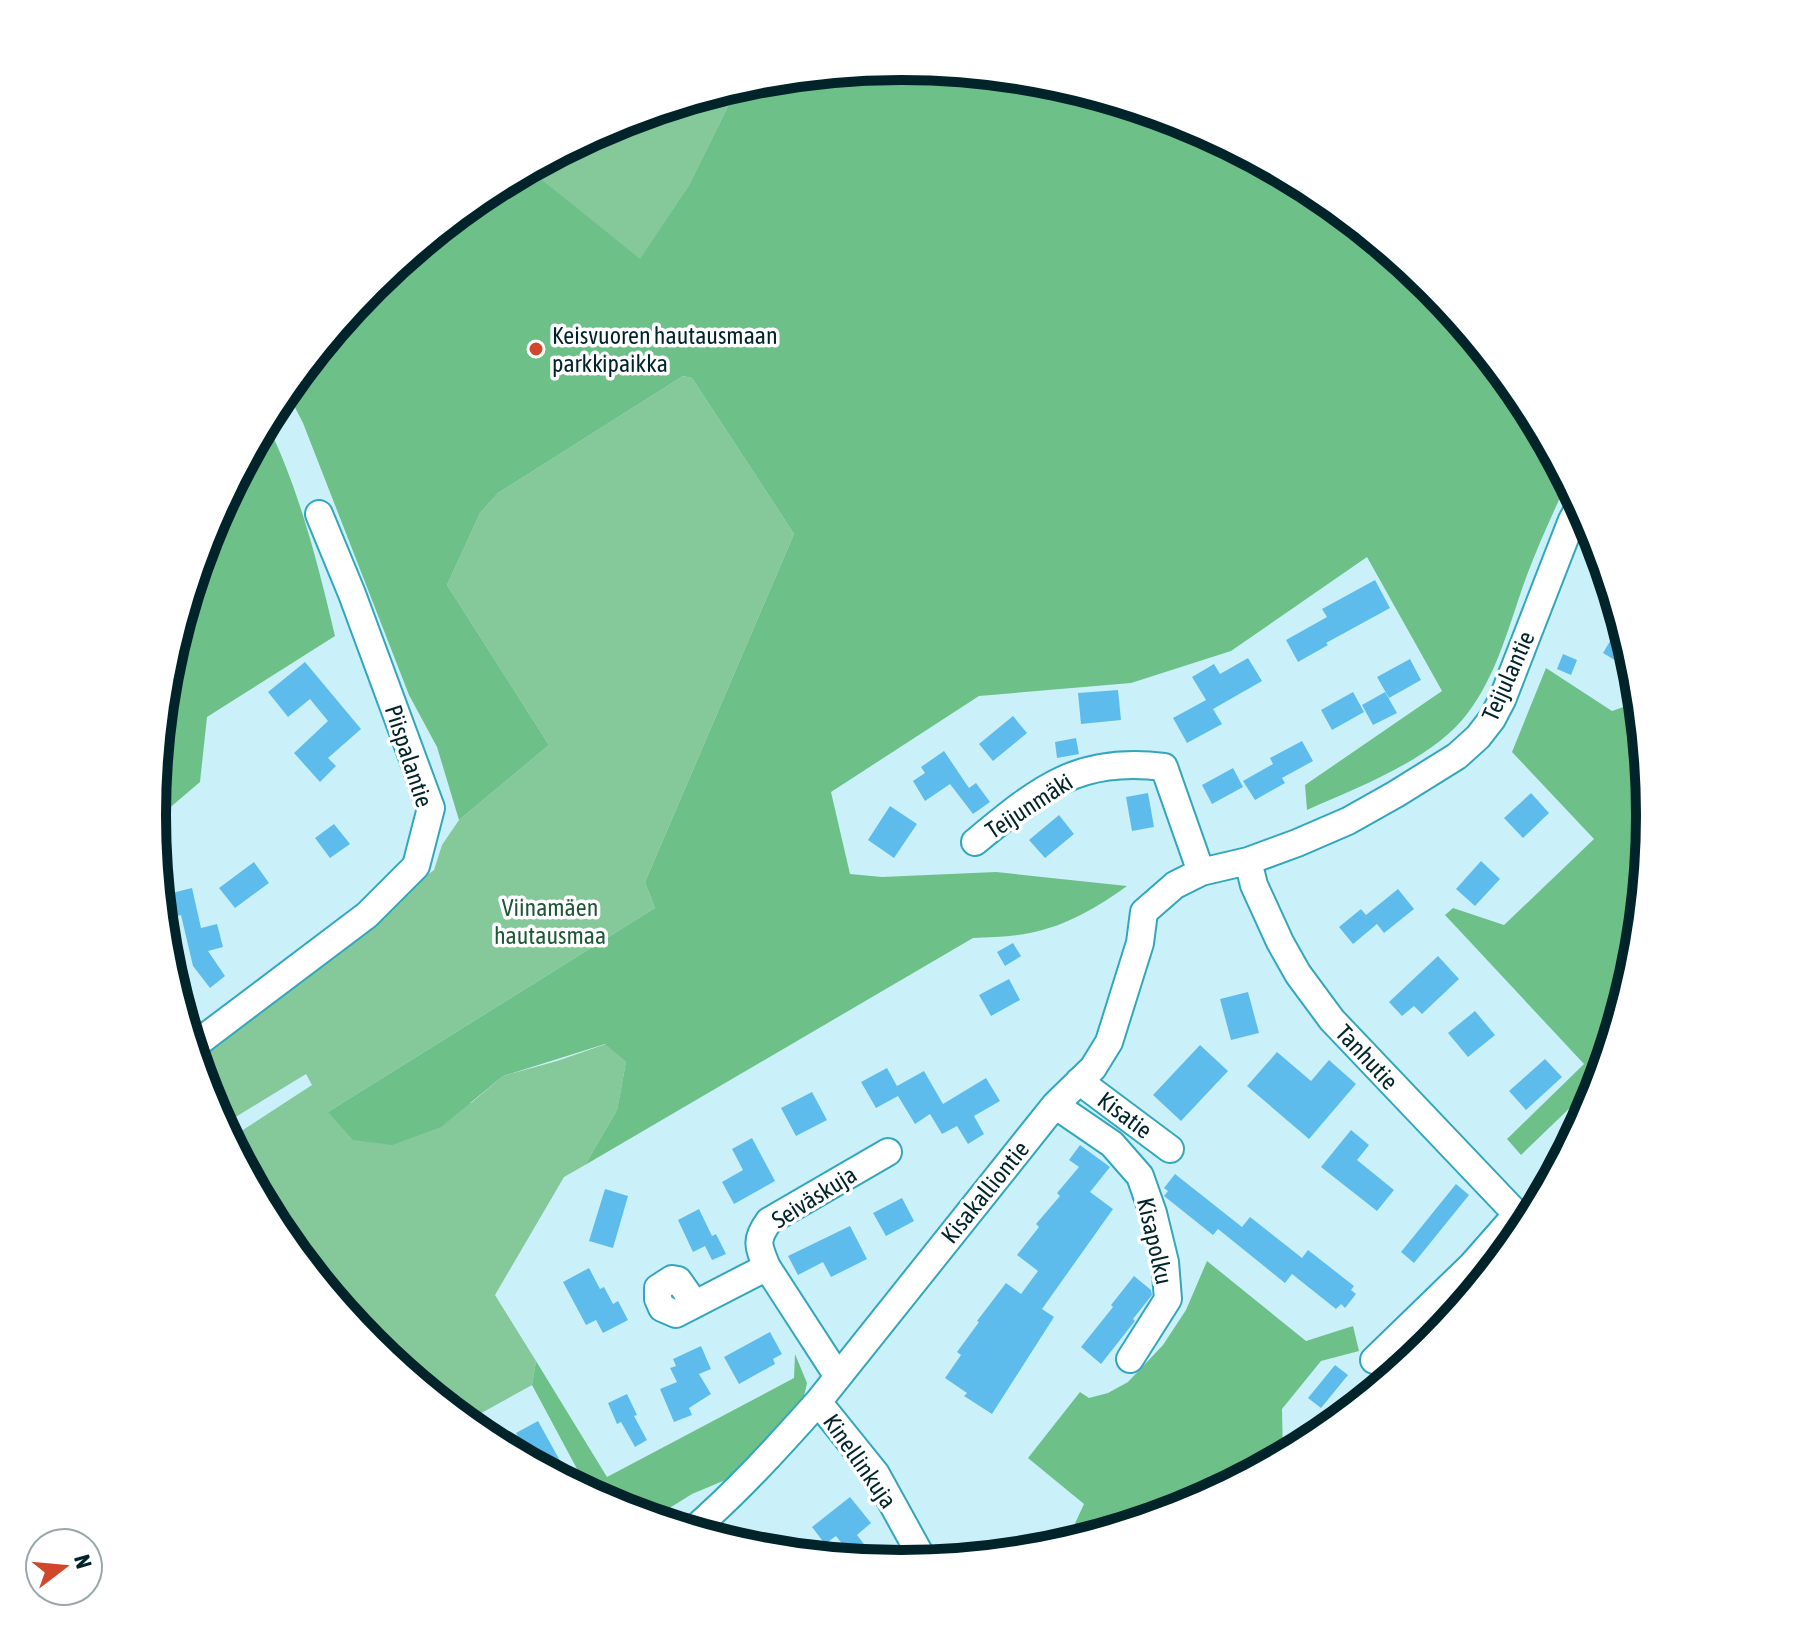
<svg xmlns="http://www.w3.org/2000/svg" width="1803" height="1631" font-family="'Asap Condensed',sans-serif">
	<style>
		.green { fill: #85c89a }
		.forest { fill: #6ec089 }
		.building { fill: #5ebced }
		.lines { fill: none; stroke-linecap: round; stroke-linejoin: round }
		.minor-casing { stroke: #32a6bc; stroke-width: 30 }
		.minor { stroke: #fff; stroke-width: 26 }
		.poi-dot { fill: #d2472b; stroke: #fff; stroke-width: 3 }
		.labels { text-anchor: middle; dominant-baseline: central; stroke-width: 7; stroke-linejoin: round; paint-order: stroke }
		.poi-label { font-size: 24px; fill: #01242b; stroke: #fff; text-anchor: start }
		.street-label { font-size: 24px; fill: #01242b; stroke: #fff }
		.park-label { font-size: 24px; fill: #1e5935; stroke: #fff }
		.rim { fill: none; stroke: #01242b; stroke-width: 10 }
	</style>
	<rect width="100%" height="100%" fill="#caf1fa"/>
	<path class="green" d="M738 86 689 185 640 260 529 169 615 123Z
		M683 376 692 378 794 534 645 882 655 908 328 1112 471 1103 503 1076 557 1061 606 1044 626 1062 617 1110 585 1165 564 1177 495 1295 536 1361 532 1385 465 1422 371 1345 278 1232 229 1139 312 1085 306 1074 221 1126 209 1102 195 1056 434 870 442 845 459 820 549 745 447 585 480 513 498 493Z"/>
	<path class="forest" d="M902 66 1048 80 1189 123 1318 193 1432 286 1525 399 1568 480C1554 511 1539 543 1527 575 1510 621 1498 674 1467 714 1432 760 1358 787 1307 810L1305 785 1442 691 1367 557 1231 651 1131 683 979 696 831 792 850 874 882 877 996 872 1127 886C1098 907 1066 926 1030 933 1012 937 992 937 973 938L585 1165 617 1110 626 1062 605 1044 503 1076 441 1127 392 1145 353 1140 328 1112 655 908 645 882 794 534 692 378 683 376 498 493 480 513 447 585 549 745 459 820 437 747 409 695 303 423 286 390 372 285 485 192 529 169 640 259 689 185 738 86 756 80Z
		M266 422C299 488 318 564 335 636L207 717 200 782 153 822 167 669 209 528Z
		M1546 668 1612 711 1640 701 1651 816 1636 962 1601 1078 1521 1155 1507 1139 1584 1064 1445 915 1453 908 1504 925 1594 839 1512 752Z
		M1207 1261 1306 1341 1353 1326 1359 1351 1321 1361 1282 1409 1283 1458 1188 1508 1065 1545 1084 1504 1028 1458 1080 1392 1089 1398 1108 1393 1128 1382 1163 1345 1186 1310Z
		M795 1354 807 1383 801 1410 735 1476 692 1494 652 1519 614 1508 591 1495 532 1385 536 1361 607 1477 794 1378Z"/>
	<path class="building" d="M1375 580 1390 608 1326 643 1328 645 1298 662 1286 640 1327 617 1322 609Z
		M1616 631 1627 637 1633 659 1628 668 1603 653Z
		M1563 654 1577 660 1571 675 1557 669Z
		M1248 658 1262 681 1213 709 1222 724 1187 743 1173 718 1206 700 1192 677 1214 664 1220 674Z
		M1410 659 1421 680 1389 698 1377 677Z
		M305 662 361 729 328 758 336 766 320 782 294 753 328 721 310 699 288 717 268 692Z
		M1118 690 1121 720 1081 724 1078 693Z
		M1353 692 1364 712 1332 730 1321 710Z
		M1385 692 1397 713 1373 725 1362 705Z
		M1013 716 1027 733 993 761 979 744Z
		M1076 738 1079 754 1057 758 1055 742Z
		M1302 741 1313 761 1282 778 1285 783 1255 800 1243 781 1273 764 1270 758Z
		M944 751 969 788 976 783 990 802 973 814 950 784 925 801 913 781 925 773 921 767Z
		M1233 768 1243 787 1212 804 1202 785Z
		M1148 793 1154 827 1132 831 1126 797Z
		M1531 793 1549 813 1523 838 1504 818Z
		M890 806 917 824 894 858 868 840Z
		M1059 815 1074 834 1045 858 1029 840Z
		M334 824 350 844 330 858 315 838Z
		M1481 861 1500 879 1475 906 1456 889Z
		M254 862 269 883 235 908 219 888Z
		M192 888 201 928 217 924 223 947 208 951 225 976 210 988 193 966 181 915 162 920 160 896Z
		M1398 889 1414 909 1384 933 1377 924 1353 944 1339 927 1361 909 1366 915Z
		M1013 943 1021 956 1005 966 997 952Z
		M1438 956 1459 979 1422 1014 1414 1006 1402 1016 1389 1002Z
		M1009 979 1020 1000 991 1016 979 995Z
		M1248 992 1259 1033 1231 1040 1220 999Z
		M1475 1011 1495 1035 1468 1057 1448 1033Z
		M1200 1045 1228 1071 1181 1121 1153 1095Z
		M1277 1052 1311 1081 1329 1060 1356 1084 1309 1139 1247 1086Z
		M1545 1059 1562 1077 1526 1110 1509 1091Z
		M887 1068 897 1086 924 1071 943 1104 986 1078 1000 1101 974 1116 984 1134 968 1144 957 1126 942 1134 930 1114 915 1124 898 1096 876 1108 861 1082Z
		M812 1092 827 1120 796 1136 781 1108Z
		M1351 1130 1369 1145 1357 1160 1394 1190 1377 1211 1321 1167Z
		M752 1138 775 1181 734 1204 722 1182 743 1170 732 1149Z
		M1080 1145 1110 1167 1090 1192 1113 1209 1042 1309 1054 1317 992 1414 964 1396 967 1393 945 1378 961 1355 957 1352 979 1322 977 1321 1006 1283 1021 1294 1038 1271 1017 1255 1039 1227 1036 1224 1060 1196 1057 1193 1079 1167 1069 1160Z
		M1175 1174 1242 1227 1250 1217 1302 1258 1308 1250 1354 1286 1351 1290 1356 1294 1345 1308 1341 1304 1336 1309 1292 1274 1285 1283 1218 1229 1213 1235 1164 1196 1168 1191 1164 1188Z
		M1456 1184 1469 1195 1414 1263 1401 1252Z
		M605 1189 628 1196 613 1248 589 1241Z
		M902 1198 914 1221 886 1236 873 1213Z
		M699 1209 712 1236 716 1234 726 1254 712 1260 705 1246 693 1252 678 1220Z
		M850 1226 867 1259 831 1277 823 1262 798 1275 788 1256Z
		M589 1268 600 1289 604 1287 613 1304 618 1301 628 1320 603 1333 596 1320 586 1325 563 1282Z
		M1134 1276 1151 1290 1152 1295 1133 1319 1135 1321 1101 1364 1081 1347 1113 1307 1111 1305Z
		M770 1332 782 1354 773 1359 775 1364 739 1384 724 1357Z
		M701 1346 711 1369 699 1374 711 1394 689 1408 692 1415 674 1422 660 1389 677 1382 670 1368 676 1366 673 1359Z
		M1335 1365 1348 1375 1321 1408 1308 1398Z
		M627 1394 637 1415 634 1416 647 1440 635 1447 621 1422 617 1424 608 1403Z
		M538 1421 574 1486 534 1465 516 1433Z
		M1304 1426 1319 1438 1278 1460Z
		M850 1497 871 1523 857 1535 879 1563 858 1561 845 1544 843 1545 836 1536 825 1544 812 1527Z"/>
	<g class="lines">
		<defs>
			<path id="minor" d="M975 842C1038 790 1077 756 1164 767L1201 872
				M1248 861 1254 885 1280 942 1298 974 1332 1020 1528 1226
				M192 1047 367 915 416 866 431 808 352 594 319 514
				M1079 1081 1170 1149
				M1055 1105 1112 1144 1140 1176 1153 1213 1165 1262 1168 1299 1130 1359
				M695 1304 678 1280 672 1279 658 1288V1299L662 1308 676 1314 767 1267
				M1374 1360 1472 1265 1517 1214
				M837 1375 767 1267C758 1246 755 1240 769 1221L888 1152
				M818 1402 876 1474 925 1563
				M692 1531C737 1492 778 1447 818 1402L1055 1105 1093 1068 1109 1042 1140 943 1144 912 1175 885 1201 872 1248 861 1297 843 1348 821 1396 794 1457 756 1478 737 1492 719 1502 700 1572 520 1581 504"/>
		</defs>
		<use href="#minor" class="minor-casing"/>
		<use href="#minor" class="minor"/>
	</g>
	<circle class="poi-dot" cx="536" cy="349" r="8"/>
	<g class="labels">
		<g class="poi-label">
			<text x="552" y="335">Keisvuoren hautausmaan<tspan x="552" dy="28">parkkipaikka</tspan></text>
		</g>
		<g class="street-label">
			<text transform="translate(1508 676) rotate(-66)">Teijulantie</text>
			<text transform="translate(409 756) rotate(72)">Piispalantie</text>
			<text transform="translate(1029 806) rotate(-33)">Teijunmäki</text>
			<text transform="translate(1367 1057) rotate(47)">Tanhutie</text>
			<text transform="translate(1125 1115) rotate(37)">Kisatie</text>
			<text transform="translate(985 1192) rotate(-51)">Kisakalliontie</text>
			<text transform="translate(814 1197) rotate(-32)">Seiväskuja</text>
			<text transform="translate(1155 1241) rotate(77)">Kisapolku</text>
			<text transform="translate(860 1461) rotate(55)">Kinellinkuja</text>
		</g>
		<g class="park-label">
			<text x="550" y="907">Viinamäen<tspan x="550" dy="28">hautausmaa</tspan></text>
		</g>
	</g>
	<path d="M0 0H1803V1631H0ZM166 815a735 735 0 1 1 1470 0a735 735 0 1 1-1470 0Z" fill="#fff" fill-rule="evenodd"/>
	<path class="rim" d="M166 815a735 735 0 1 1 1470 0a735 735 0 1 1-1470 0Z"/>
	<g transform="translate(64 1567) rotate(74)"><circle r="38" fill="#ffffff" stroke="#99a7aa" stroke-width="2"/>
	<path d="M0-6L14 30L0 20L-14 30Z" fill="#d2472b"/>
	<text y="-12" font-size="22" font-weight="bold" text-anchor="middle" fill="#01242b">N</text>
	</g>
</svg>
